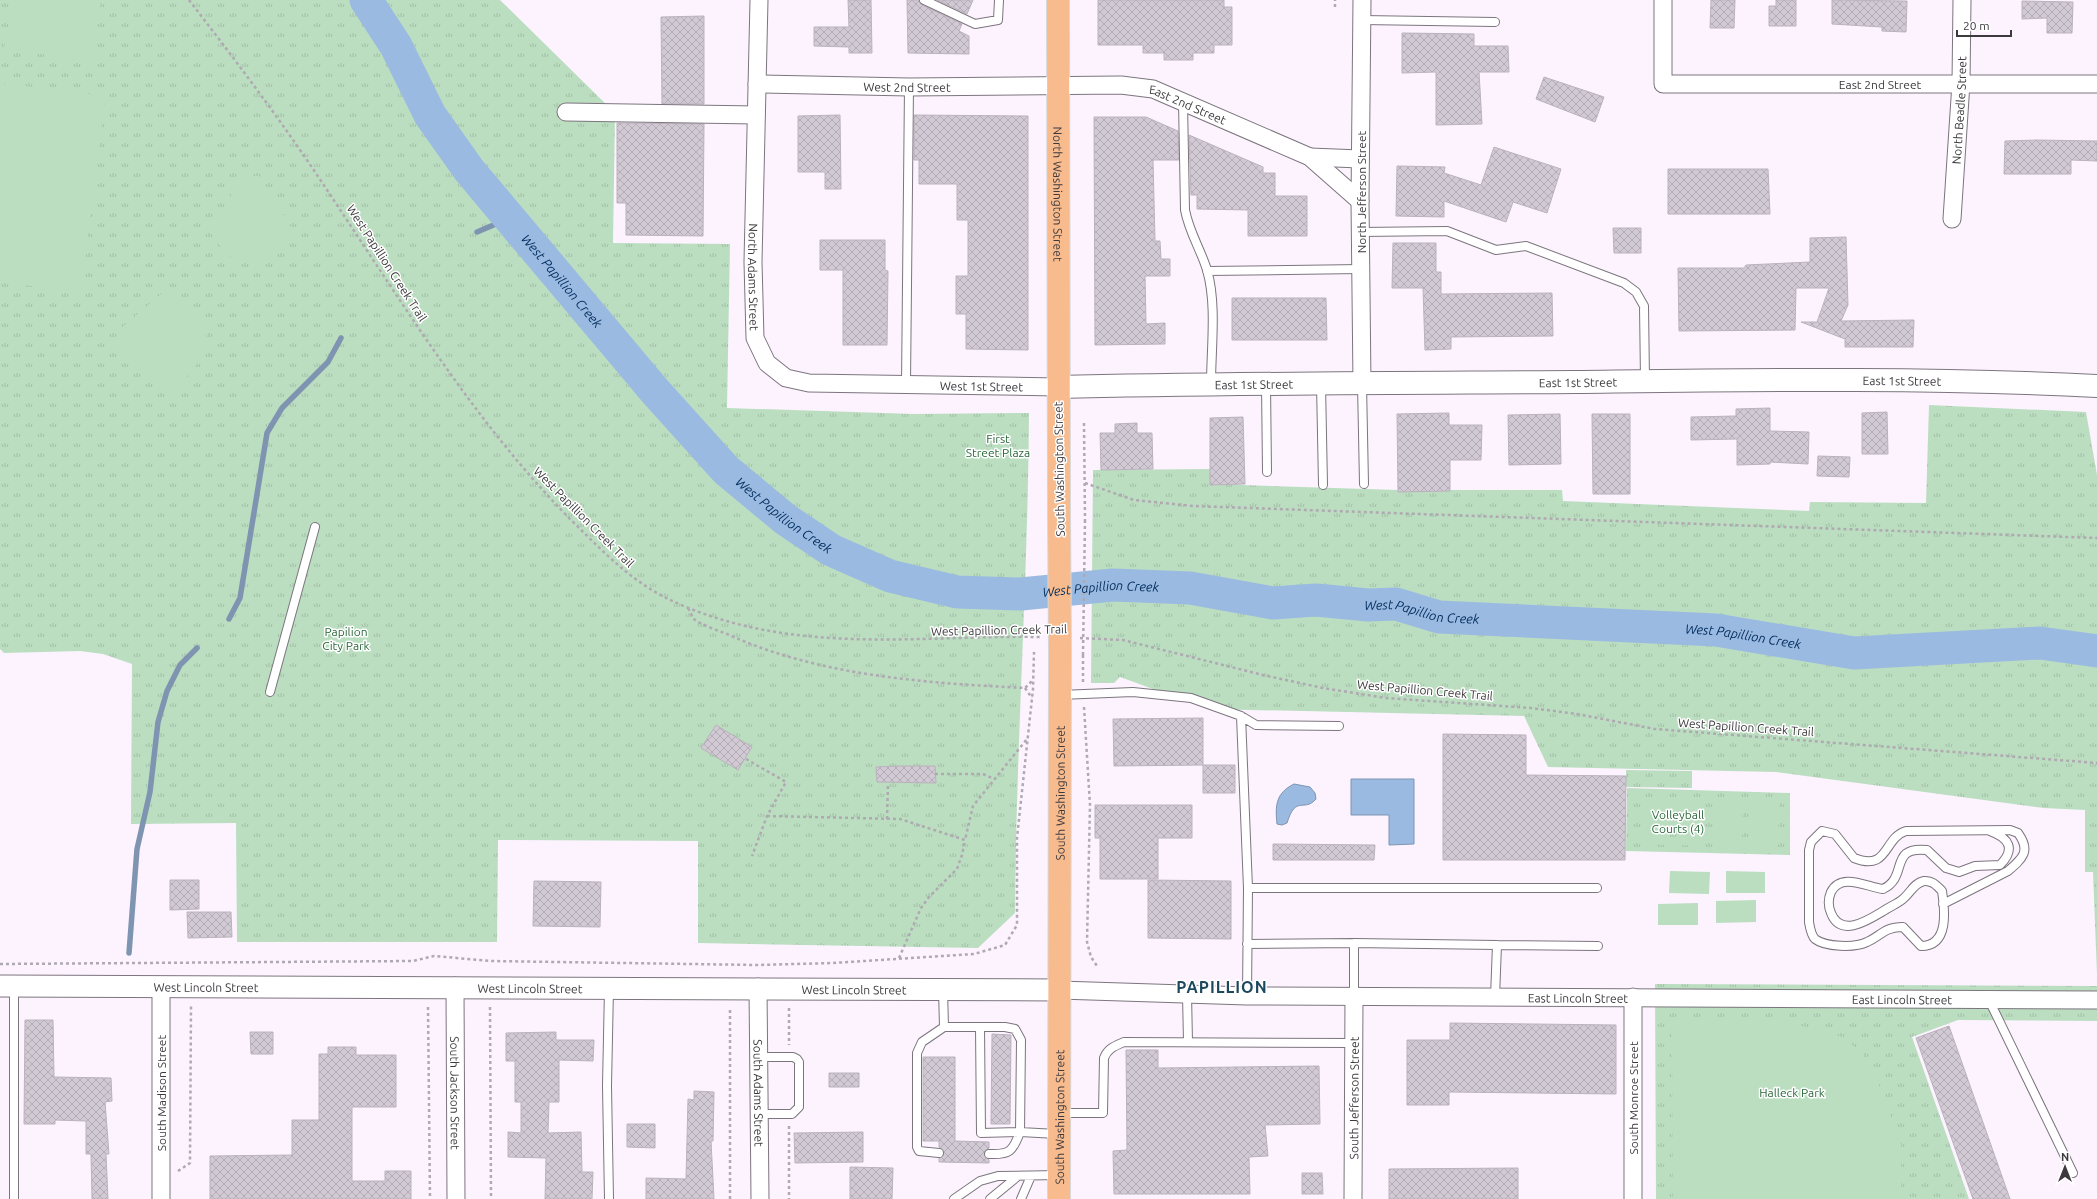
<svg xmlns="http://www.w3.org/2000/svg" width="2097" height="1199" font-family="Ubuntu,sans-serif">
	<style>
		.grass { fill: url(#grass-tufts) }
		.garden { fill: #bbdec1 }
		.water { fill: #9bbae2; stroke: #7f94b1 }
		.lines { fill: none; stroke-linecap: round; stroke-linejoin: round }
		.stream { stroke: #7f94b1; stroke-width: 5.5 }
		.river { stroke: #9bbae2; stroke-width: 33 }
		.building { fill: url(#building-cross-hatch); stroke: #bab2bd }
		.service-casing { stroke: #7c757e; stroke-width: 10 }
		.minor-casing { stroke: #7c757e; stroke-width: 19 }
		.tertiary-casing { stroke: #7c757e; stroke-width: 23 }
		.secondary-casing { stroke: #7c757e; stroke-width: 24 }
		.primary-casing { stroke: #d8d8d8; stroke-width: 24 }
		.path { stroke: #afa9b1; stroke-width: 2.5; stroke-dasharray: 3 3; stroke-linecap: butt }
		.service { stroke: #fff; stroke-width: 8 }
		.minor { stroke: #fff; stroke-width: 17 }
		.tertiary { stroke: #fff; stroke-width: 21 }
		.secondary { stroke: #fff; stroke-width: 22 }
		.primary { stroke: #f7bb8e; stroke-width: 22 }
		.primary-bridge-casing { stroke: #d8d8d8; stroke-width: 24; stroke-linecap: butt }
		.path-bridge { stroke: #afa9b1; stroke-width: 2.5; stroke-dasharray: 3 3; stroke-linecap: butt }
		.primary-bridge { stroke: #f7bb8e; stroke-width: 22 }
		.labels { text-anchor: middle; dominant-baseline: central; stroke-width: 3; stroke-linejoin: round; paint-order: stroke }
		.street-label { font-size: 12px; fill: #3d3a3e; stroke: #fff }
		.park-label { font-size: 12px; fill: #2a673a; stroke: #fff }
		.water-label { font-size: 13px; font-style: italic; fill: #002d5c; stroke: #fff }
		.district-label { font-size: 16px; font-weight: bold; letter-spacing: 1px; fill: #1c475d; stroke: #fff }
	</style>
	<defs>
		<pattern id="grass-tufts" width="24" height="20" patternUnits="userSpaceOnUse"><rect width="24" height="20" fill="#bbdec1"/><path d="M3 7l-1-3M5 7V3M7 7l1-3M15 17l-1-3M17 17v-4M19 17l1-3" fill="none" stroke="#a2bfa7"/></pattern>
		<pattern id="building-cross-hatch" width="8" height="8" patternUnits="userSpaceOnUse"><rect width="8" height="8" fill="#d1c9d3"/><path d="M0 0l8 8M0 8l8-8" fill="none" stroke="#b4adb6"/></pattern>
	</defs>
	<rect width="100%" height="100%" fill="#fcf3fe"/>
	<path class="grass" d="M0 0H500L615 113 613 243 730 244 727 408 914 414 1029 413C1028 580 1016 746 1015 913L978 948 698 943V841L498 840 497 942H237L236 823 131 824 132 664 103 654 80 651 4 653 0 649Z
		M1929 405 2086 412 2097 475V974L2093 872H2085V810L2044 808 1776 772 1548 767 1524 716 1208 709 1120 677 1114 683H1091L1093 470 1210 469 1211 484 1398 490H1562L1563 501 1809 511 1810 502 1926 503Z
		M1626 770 1692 771V788L1626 787Z
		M1627 788 1790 793V855L1626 851Z
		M1655 984 2097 986V1021L1958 1020 1912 1037 1969 1199H1656Z"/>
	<path class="garden" d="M13 0 101 1 91 62 4 48Z
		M0 83 105 96 81 292 0 282Z
		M243 176H259L295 233C290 239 284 249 277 254 271 259 265 261 257 262 230 265 223 250 209 230Z
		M167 289C175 295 184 301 192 308 226 340 194 370 170 394L120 346V329Z
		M1642 797H1668L1667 845 1641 844Z
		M1679 797 1705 798 1704 846 1678 845Z
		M1717 799H1743L1742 847H1716Z
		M1753 799 1779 800 1778 848 1752 847Z
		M1670 871 1710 872 1709 894 1669 893Z
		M1726 871 1765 872V893H1726Z
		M1756 900V922L1716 923V901Z
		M1698 903V925H1658V904Z
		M1672 1019 1770 1020 1817 1029 1842 1037 1861 1052 1875 1074 1901 1145V1199H1673Z"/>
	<path class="water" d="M1351 779H1414V844L1389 845V815H1351Z
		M1294 784 1310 787 1315 793 1316 799C1304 813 1296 794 1287 823L1282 825 1277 824C1275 805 1276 793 1294 784Z"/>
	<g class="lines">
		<path class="stream" d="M477 232 510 218
			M229 619 240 598 267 433 282 408 328 362 341 338
			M129 953 137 849 150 792 158 722 167 691 180 665 197 648"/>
		<path class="river" id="s1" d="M366 0 396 46 430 115 469 170 654 390 726 470 785 519 831 550 890 576 957 592 1021 594 1113 585 1190 588 1273 603 1316 600 1368 605 1396 604 1439 617 1716 630 1854 653 2040 643 2097 651"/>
	</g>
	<path class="building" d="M848 0H871L872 53H849V47L814 46V27H849Z
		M907 0H919L922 5 962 24 959 31 969 36V54L908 53Z
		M937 0H973L967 14Z
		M1098 0H1224V7H1232V45H1214V53H1193V60H1164V53H1143V45H1098Z
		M1711 0H1735L1734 28H1710Z
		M1776 0H1796V26H1769V6H1776Z
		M1832 0 1907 1 1906 32 1882 31V27L1832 24Z
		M2022 1 2073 2 2072 33H2047V18L2022 19Z
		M704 16V104H662L661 17Z
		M1402 33 1474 34V46H1508L1509 72H1479L1482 124 1436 125V72L1402 73Z
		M1544 77 1604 97 1595 122 1536 99Z
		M840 115 841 189H825V172H798V116Z
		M914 115 1028 116V350L966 349V314H956V276H968V220H957V184H919V160H914Z
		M1094 117H1146L1178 131 1179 160H1153L1155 241H1160L1161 259H1170V276H1145L1146 324 1165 323V344L1095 345Z
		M617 123 704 124 703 236 626 235V203H617Z
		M1189 135 1263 167V173H1275V196H1307V236H1248V210L1197 209V195H1191Z
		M2037 140 2097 141V161L2071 160V174H2004L2005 141Z
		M1494 147 1561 169 1547 213 1513 202 1506 222 1444 201V217L1396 216 1397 166 1445 167 1444 173 1481 185Z
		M1668 169H1768L1770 214H1668Z
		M1613 228H1641V253H1614Z
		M1846 237 1848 305 1841 321 1914 320 1913 347H1845V339L1801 322H1817L1829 288H1796L1795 330 1679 331 1678 268H1744L1746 265 1810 262V238Z
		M820 240H885V270L888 271 887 345H843V270H820Z
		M1393 243H1436V272H1441V294L1552 293 1553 336 1451 337V349L1425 350 1423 288H1392Z
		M1232 298H1326L1327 340H1232Z
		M1770 408V431L1809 432 1808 464 1770 462V464L1737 465V439L1691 440V417L1736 416V409Z
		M1887 412 1888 454H1862V413Z
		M1449 413V425H1482L1481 460H1450V491L1398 492 1397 414Z
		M1560 414 1561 464 1509 465 1508 415Z
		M1592 414H1630V494H1593Z
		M1243 417 1245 484 1210 485V418Z
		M1137 423V433H1152L1153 469 1101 470 1100 433H1115V424Z
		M1818 456 1850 457 1849 477 1817 476Z
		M1203 718V765L1114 766 1113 719Z
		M716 725 752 747 738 770 701 748Z
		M1443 734 1526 735V775L1626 776 1625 860H1443Z
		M1203 765H1235V793H1203Z
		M899 766H935L936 783 877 782 876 767Z
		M1095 805H1192V838H1158V879H1100V838H1095Z
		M1273 844 1375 845 1374 860H1273Z
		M170 880H199V909L170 910Z
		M1148 880 1231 881V939L1148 938Z
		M534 881 601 882 600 927 533 926Z
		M187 912H231L232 937 188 938Z
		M25 1020H53L54 1077 111 1078 112 1101 105 1102 109 1154H106L108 1199H92L91 1154H86V1121L55 1120V1124H24Z
		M1450 1023 1616 1025V1094L1449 1092V1105H1407V1040H1450Z
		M1949 1026 2010 1199H1973L1916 1038Z
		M250 1032H273V1054H251Z
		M556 1032V1040H594L593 1061 559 1060V1102H549L548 1133 581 1132 582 1172H593L592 1199H545L546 1158 508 1157V1132L521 1133V1102H515V1061H506V1033Z
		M992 1034 1011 1035 1010 1124H991Z
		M328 1047H356V1055H396V1107H352V1181H385V1171H411V1199H210V1156L292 1155V1120H319V1054H328Z
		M1126 1050H1158V1068L1319 1066 1320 1124 1265 1125 1268 1156 1249 1157 1250 1194H1114L1113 1151 1127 1150Z
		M923 1057H955V1141L989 1142V1148L985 1151 984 1154 989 1160V1163L939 1162V1158L943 1156 944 1153 942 1149 939 1147V1141H923Z
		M829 1073H859V1087H829Z
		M694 1091 714 1092 713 1141H711L714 1199H646V1178L686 1179 688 1099 694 1100Z
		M627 1124H655V1148L627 1147Z
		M863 1132V1162L795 1163 794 1133Z
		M850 1167 893 1168 892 1199H850Z
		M1518 1168V1199H1389V1169Z
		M1302 1173H1322L1323 1194H1302Z"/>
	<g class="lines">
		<defs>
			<path id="service" d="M924 0 975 24 998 20 999 0
				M1362 20 1495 22
				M1183 102 1185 210C1189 232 1201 250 1207 270 1217 304 1211 349 1211 384
				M1360 232 1447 231 1496 250 1526 246 1624 283 1636 292 1644 306 1645 380
				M1207 271 1361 269
				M906 384 909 87
				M1266 384 1267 472
				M1321 384 1323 485
				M1362 384 1364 484
				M270 692 315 527
				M1060 695 1133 692 1191 698 1241 716 1256 725 1339 726
				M1241 716 1248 888 1247 996
				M1248 888H1597
				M1943 904 2008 871C2023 858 2031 851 2018 833L2010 830 1906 831C1883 838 1889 872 1854 858L1835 834 1822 831 1811 842 1809 850V922C1810 928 1811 935 1815 939 1825 947 1855 948 1867 942 1881 936 1884 927 1903 927L1921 946C1949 946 1945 911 1942 891 1937 886 1932 880 1924 881 1914 883 1911 892 1904 898 1899 903 1891 906 1885 910 1870 919 1841 939 1831 913 1828 906 1828 899 1831 892 1841 872 1867 887 1883 889 1909 877 1888 846 1927 850L1946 868 1959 872 1975 866 2000 865C2016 849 2009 838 1990 831
				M1354 943 1497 945 1495 997
				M1247 944 1354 943V997
				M1497 945 1598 946
				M943 989 944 1027H1005L1015 1029 1021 1040 1020 1132 981 1133 980 1027
				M1187 994 1188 1042
				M1989 1000 2073 1173
				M758 1057H793L797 1059 799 1062V1107L792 1114H758
				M1061 1113H1103L1104 1058C1108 1048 1115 1046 1124 1042L1354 1043
				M939 1153 919 1151 917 1147V1053L922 1042 944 1027
				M989 1154C1010 1155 1013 1151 1020 1132L1057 1134
				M14 1199V987
				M609 1199 607 1086 609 988
				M954 1199 980 1181 998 1176 1058 1175
				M990 1199 1018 1176
				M1021 1199 1031 1176"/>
			<g id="minor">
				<path id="s2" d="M759 0 753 262 755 338 767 363 786 378 809 383 1058 387"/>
				<path d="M1362 0 1360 201 1362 384"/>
				<path id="s3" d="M1663 0V84H2097"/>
				<path id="s4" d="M757 84 909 87 1121 85 1153 89 1310 157 1360 201"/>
				<path d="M566 112 756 115"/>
				<path d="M1310 157 1360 159"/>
				<path id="s5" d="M1952 219 1961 83 1962 0"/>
				<path id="s6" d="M455 986 456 1199"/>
				<path id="s7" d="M758 987 760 1199"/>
				<path id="s8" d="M1059 990 1247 996 2097 1000"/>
				<path d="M1633 997V1199"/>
				<path d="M161 1199V987"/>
				<path id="s9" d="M1353 1199 1354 997"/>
			</g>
			<g id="tertiary">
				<path id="s10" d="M0 986 1059 990"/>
			</g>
			<g id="secondary">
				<path id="s11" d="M1058 387C1230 383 1403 383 1575 382 1749 380 1923 377 2097 386"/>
			</g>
			<g id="primary">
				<path id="s12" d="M1058 0 1059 516"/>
				<path id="s13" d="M1059 1199 1060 653"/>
			</g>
		</defs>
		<use href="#service" class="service-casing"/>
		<use href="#minor" class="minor-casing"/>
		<use href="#tertiary" class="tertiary-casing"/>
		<use href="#secondary" class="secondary-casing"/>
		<use href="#primary" class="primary-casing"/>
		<path class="path" d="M189 0C236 61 283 123 325 187 402 302 474 422 572 521 610 558 636 587 686 607 803 655 919 635 1041 637
			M1335 7V0
			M1084 423 1085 520
			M1085 483 1134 500 1193 506 2097 538
			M688 608C690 612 692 616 694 619 699 624 719 631 727 634 819 676 925 683 1025 688L1033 680
			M1080 638 1123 640 1263 675 1323 688 1386 698 1531 708 1577 714 1655 729 2097 763
			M1083 682V655
			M1025 688 1032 698
			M1084 707 1090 805 1087 942 1091 957 1097 966
			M746 759 786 782 767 816 752 856
			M935 774H983L994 779
			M767 816 900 819 965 840 973 806 1027 739
			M887 819 888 783
			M899 958 921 908 929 897 957 869 962 855 965 840
			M0 964 413 961 434 956 491 961 757 965 833 963 974 954 1005 945 1017 925V838L1033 689 1034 652
			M428 1007 430 1199
			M490 1007 491 1199
			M789 1008V1045
			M789 1126V1199
			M178 1171 190 1163 191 1006
			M730 1199V1007"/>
		<use href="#service" class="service"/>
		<use href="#minor" class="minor"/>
		<use href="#tertiary" class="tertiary"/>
		<use href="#secondary" class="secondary"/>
		<use href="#primary" class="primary"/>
		<defs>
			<path id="primary-bridge" d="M1059 516 1060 653"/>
		</defs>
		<use href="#primary-bridge" class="primary-bridge-casing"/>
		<path class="path-bridge" d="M1083 655 1085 520"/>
		<use href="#primary-bridge" class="primary-bridge"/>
	</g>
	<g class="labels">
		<g class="street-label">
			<text stroke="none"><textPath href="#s3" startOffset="301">East 2nd Street</textPath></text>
			<text stroke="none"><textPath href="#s4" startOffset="150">West 2nd Street</textPath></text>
			<text stroke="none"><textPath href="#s4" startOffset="434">East 2nd Street</textPath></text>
			<text stroke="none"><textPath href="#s5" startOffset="109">North Beadle Street</textPath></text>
			<text transform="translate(1361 192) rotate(-90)">North Jefferson Street</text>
			<text stroke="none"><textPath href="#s12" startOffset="194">North Washington Street</textPath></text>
			<text transform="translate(387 263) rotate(57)">West Papillion Creek Trail</text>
			<text stroke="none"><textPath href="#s2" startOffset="277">North Adams Street</textPath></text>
			<text stroke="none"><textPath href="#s11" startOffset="844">East 1st Street</textPath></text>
			<text stroke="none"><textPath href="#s11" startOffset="520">East 1st Street</textPath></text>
			<text stroke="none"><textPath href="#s11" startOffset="196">East 1st Street</textPath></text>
			<text stroke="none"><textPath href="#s2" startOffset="586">West 1st Street</textPath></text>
			<text transform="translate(1059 469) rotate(-91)">South Washington Street</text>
			<text transform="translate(584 517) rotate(45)">West Papillion Creek Trail</text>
			<text transform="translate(999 630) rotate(-1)">West Papillion Creek Trail</text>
			<text transform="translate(1425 690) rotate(5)">West Papillion Creek Trail</text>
			<text transform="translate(1746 727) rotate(4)">West Papillion Creek Trail</text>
			<text stroke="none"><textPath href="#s13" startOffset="406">South Washington Street</textPath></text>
			<text stroke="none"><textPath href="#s10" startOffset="206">West Lincoln Street</textPath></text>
			<text stroke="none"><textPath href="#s10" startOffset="530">West Lincoln Street</textPath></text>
			<text stroke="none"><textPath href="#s10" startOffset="854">West Lincoln Street</textPath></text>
			<text stroke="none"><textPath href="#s8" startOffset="519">East Lincoln Street</textPath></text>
			<text stroke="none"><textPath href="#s8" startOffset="843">East Lincoln Street</textPath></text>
			<text transform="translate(161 1093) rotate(-90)">South Madison Street</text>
			<text stroke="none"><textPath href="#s6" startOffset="107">South Jackson Street</textPath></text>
			<text stroke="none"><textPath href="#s7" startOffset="106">South Adams Street</textPath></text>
			<text stroke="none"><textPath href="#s9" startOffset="101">South Jefferson Street</textPath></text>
			<text transform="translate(1633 1098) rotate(-90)">South Monroe Street</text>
			<text stroke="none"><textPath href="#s13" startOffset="82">South Washington Street</textPath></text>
		</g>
		<g class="park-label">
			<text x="998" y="438">First<tspan x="998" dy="14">Street Plaza</tspan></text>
			<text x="346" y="631">Papilion<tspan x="346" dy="14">City Park</tspan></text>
			<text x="1678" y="814">Volleyball<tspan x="1678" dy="14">Courts (4)</tspan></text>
			<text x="1792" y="1092">Halleck Park</text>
		</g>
		<g class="water-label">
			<text stroke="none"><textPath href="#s1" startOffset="344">West Papillion Creek</textPath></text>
			<text stroke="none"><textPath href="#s1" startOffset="668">West Papillion Creek</textPath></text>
			<text stroke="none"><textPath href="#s1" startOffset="1004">West Papillion Creek</textPath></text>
			<text stroke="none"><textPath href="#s1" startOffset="1328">West Papillion Creek</textPath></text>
			<text stroke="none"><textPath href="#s1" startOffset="1651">West Papillion Creek</textPath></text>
		</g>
		<g class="district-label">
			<text x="1222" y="987">PAPILLION</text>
		</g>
	</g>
	<g transform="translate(2065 1167)" stroke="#ffffff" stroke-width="3" paint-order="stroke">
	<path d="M0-3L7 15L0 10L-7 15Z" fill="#3d3a3e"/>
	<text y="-6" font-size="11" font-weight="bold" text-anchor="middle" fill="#3d3a3e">N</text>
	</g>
	<path d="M1957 30v6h54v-6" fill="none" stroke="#3d3a3e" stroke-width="2"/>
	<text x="1963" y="30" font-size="12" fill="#3d3a3e" stroke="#ffffff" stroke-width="3" paint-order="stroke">20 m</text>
</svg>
